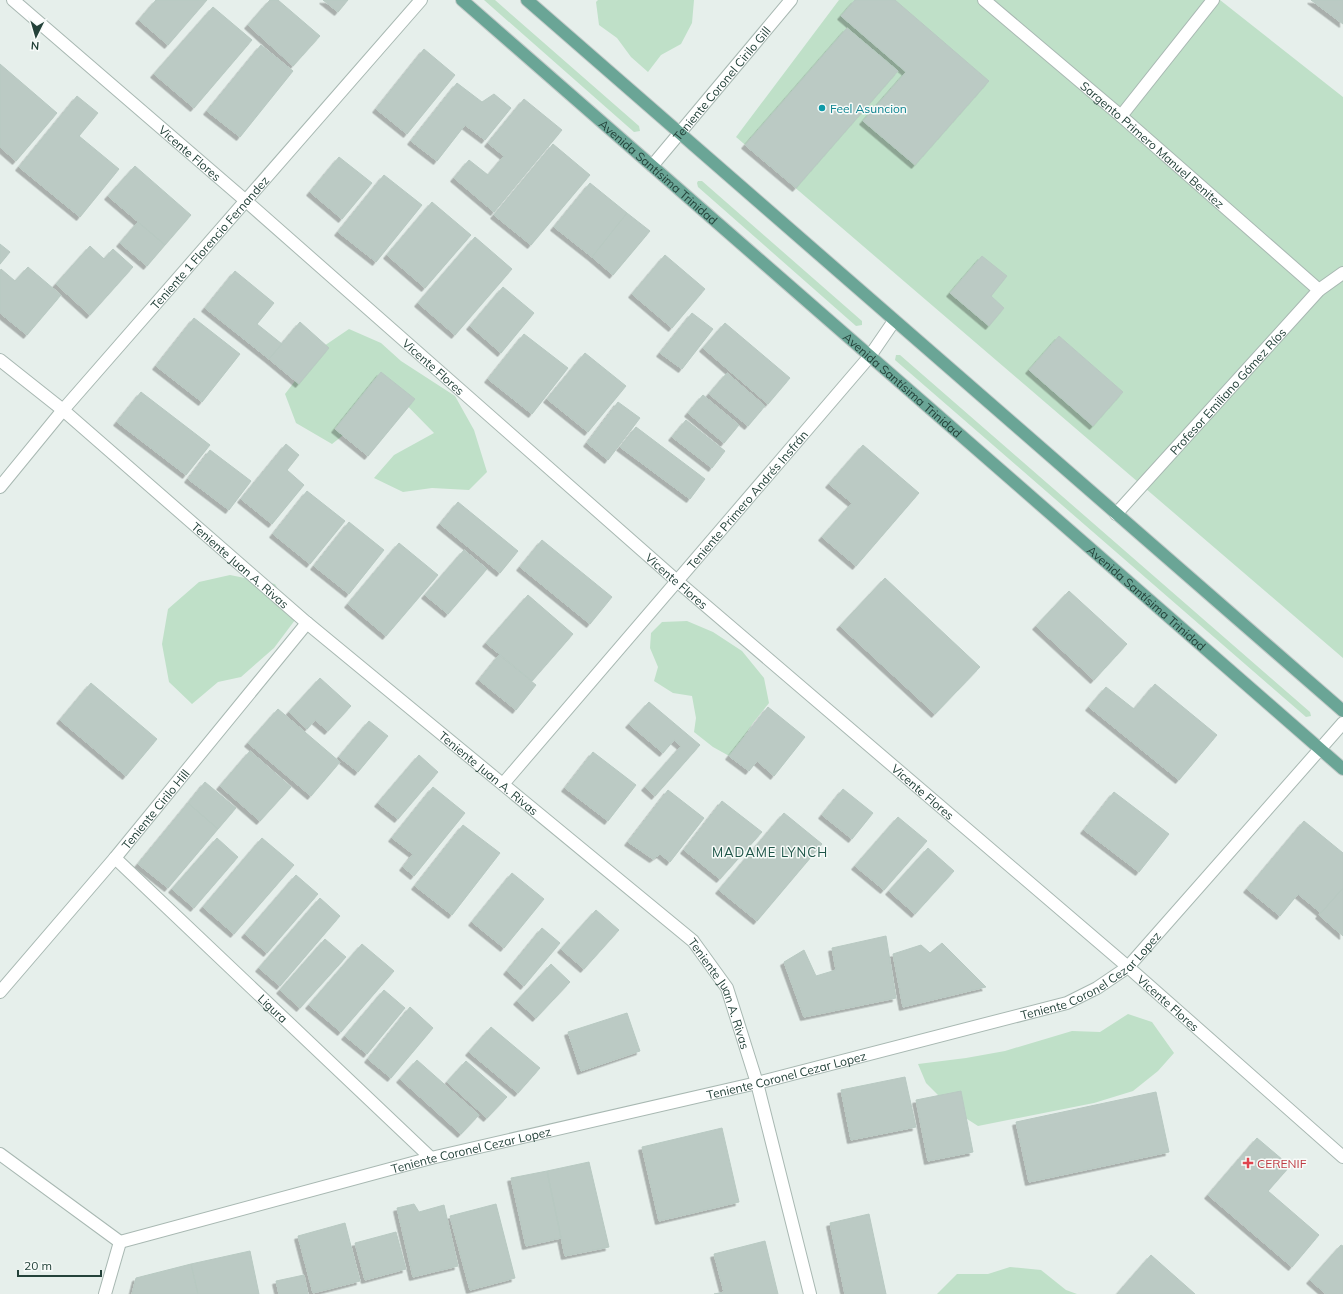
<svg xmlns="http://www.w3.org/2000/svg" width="1343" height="1294" font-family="Mulish,sans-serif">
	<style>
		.green { fill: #bfe0c8 }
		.building { fill: #bbcac4; stroke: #b8c9c2; filter: url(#shadow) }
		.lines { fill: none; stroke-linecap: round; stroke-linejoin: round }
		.minor-casing { stroke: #a8b8b2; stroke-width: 14 }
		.primary-casing { stroke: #c2cac8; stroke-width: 14 }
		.minor { stroke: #fff; stroke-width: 12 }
		.primary { stroke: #6aa596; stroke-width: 12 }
		.culture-dot { fill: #0f9aa8; stroke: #f7fbf9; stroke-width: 1.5 }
		.health-dot { fill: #e0444e; stroke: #f7fbf9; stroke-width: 1.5 }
		.labels { text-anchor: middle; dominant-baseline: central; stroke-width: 3; stroke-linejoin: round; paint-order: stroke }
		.street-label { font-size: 12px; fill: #24423a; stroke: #f7fbf9 }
		.culture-label { font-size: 12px; fill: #0d838f; stroke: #f7fbf9; text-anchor: start }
		.health-label { font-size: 12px; fill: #be3a42; stroke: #f7fbf9; text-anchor: start }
		.neighbourhood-label { font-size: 13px; letter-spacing: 1px; fill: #1f5548; stroke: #f7fbf9 }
	</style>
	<defs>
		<filter id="shadow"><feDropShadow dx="-3.5" dy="3.5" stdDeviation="0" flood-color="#0004"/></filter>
	</defs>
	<rect width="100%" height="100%" fill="#e6efeb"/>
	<path class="green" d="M484 0H495L639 126 640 131 634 132Z
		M598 0H694L692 23 681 44 661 55 648 72 631 57 617 38 599 25 596 2Z
		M839 0H1220L1343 97V658L736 137Z
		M698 181H702L862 321V325L856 326 698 187 697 183Z
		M349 329 381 343 401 361 455 396 474 430 487 472 469 490 432 488 403 492 374 478 394 455 434 433 381 379 356 425 332 444 296 423 285 394 308 364 324 346Z
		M896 355H900L1310 712 1311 716 1306 717 895 360Z
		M230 575 275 584 295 620 274 648 241 677 218 682 192 704 169 682 162 644 168 609 199 582Z
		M687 621 713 632 742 651 764 678 769 703 753 723 731 757 713 747 694 732 696 718 692 696 673 693 654 681 658 667 650 648 651 633 662 622Z
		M1128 1014 1152 1022 1174 1053 1158 1071 1133 1091 1094 1103 978 1126 953 1110 926 1083 918 1064 966 1058 1005 1051 1072 1031 1100 1032Z
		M1010 1267 1041 1270 1066 1290 1077 1294H937L957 1274H988Z"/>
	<path class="building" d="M156 0H207L168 45 139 20Z
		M270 0H278L320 36 293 66 248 25Z
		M323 0H348L338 12Z
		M855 0H895L989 81 915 165 863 121 906 72 841 16Z
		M1311 0H1343V24Z
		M213 7 252 40 194 108 154 74Z
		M847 28 898 71 796 188 745 145Z
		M261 45 293 71 240 137 207 111Z
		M424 49 455 75 407 134 376 109Z
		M0 64 57 113 16 161 0 147Z
		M457 83 482 102 494 94 511 108 485 140 465 125 437 161 411 141Z
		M77 96 98 113 79 136 119 169 80 217 19 167Z
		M524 99 562 130 494 212 454 178 469 160 488 175 504 156 488 143Z
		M553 144 590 175 531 245 494 215Z
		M339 157 372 183 342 219 310 192Z
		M135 166 191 215 165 245 108 196Z
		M384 175 422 205 376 262 338 232Z
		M590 183 627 213 592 257 554 227Z
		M432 202 471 235 425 288 387 255Z
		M627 213 650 231 613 275 592 257Z
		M138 222 165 245 147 266 120 243Z
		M475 237 512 269 455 335 418 303Z
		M0 244 10 252 0 264Z
		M90 246 104 259 113 249 133 267 90 315 56 284Z
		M665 255 705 289 672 328 632 294Z
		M982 256 1007 276 991 296 1004 308 989 326 950 293Z
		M28 267 61 295 27 335 0 313V271L1 269 15 281Z
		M235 271 274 303 257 324 282 344 269 359 205 308Z
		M503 287 534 313 501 353 470 326Z
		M692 313 713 329 682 369 660 353Z
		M194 318 240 354 202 402 156 366Z
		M300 322 329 348 299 384 269 359Z
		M725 323 790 378 768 404 703 348Z
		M524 334 568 368 532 414 488 379Z
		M1059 336 1123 392 1093 426 1029 370Z
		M585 353 626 386 588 432 547 399Z
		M381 372 415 399 368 456 335 429Z
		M727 373 765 406 748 426 709 394Z
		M141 392 210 445 186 475 117 422Z
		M703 395 739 425 724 443 688 413Z
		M618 402 640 418 608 460 587 443Z
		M686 420 725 451 712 468 672 437Z
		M636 427 705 479 690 499 620 447Z
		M286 444 299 455 287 470 304 485 272 524 241 499Z
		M863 445 919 493 856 566 822 537 852 503 829 484Z
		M210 450 251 481 229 510 188 479Z
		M307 491 345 521 310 564 273 534Z
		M458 502 518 551 500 573 440 524Z
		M349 522 384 550 349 594 314 566Z
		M542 540 612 597 590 624 520 567Z
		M399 543 438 575 386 636 348 604Z
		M464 550 487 569 448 614 425 595Z
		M885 578 980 667 935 714 840 626Z
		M1069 591 1127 644 1094 680 1036 626Z
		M528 595 573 634 532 681 486 643Z
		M499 655 536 685 516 710 479 680Z
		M320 678 351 706 328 731 315 720 307 729 289 712Z
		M91 683 157 739 126 776 60 720Z
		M1155 684 1217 735 1179 780 1089 707 1106 687 1134 709Z
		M649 702 700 745 655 796 645 787 681 746 674 740 663 753 629 724Z
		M768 707 805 737 774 776 757 761 749 771 729 756Z
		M278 709 340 762 311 796 248 743Z
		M369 721 388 736 358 772 339 757Z
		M250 751 291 787 260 821 220 786Z
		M593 752 636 785 608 821 565 788Z
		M419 755 438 772 398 819 378 803Z
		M205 782 236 808 218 829 188 803Z
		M433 787 465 813 414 876 403 867 413 854 392 838Z
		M843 789 873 813 852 839 822 815Z
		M668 790 704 818 670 862 660 854 653 859 628 842Z
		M1114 792 1169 834 1139 872 1084 830Z
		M722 801 762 832 720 879 684 850Z
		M188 803 218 829 168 888 138 864Z
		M784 813 822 844 757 921 719 890Z
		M898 817 927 841 884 890 855 866Z
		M1304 821 1343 853V888L1321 913 1298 894 1280 916 1247 889Z
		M463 825 500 853 452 915 415 886Z
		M217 838 238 857 194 908 172 889Z
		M262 838 294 865 234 934 203 907Z
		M928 848 954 871 915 914 889 891Z
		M512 873 544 899 504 948 472 922Z
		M296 875 318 894 267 953 245 934Z
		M1343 888V936L1319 915Z
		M320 898 340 916 280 986 259 968Z
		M596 910 619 930 584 969 561 949Z
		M542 928 560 943 524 986 507 971Z
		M886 936 896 998 804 1017 784 962 804 950 816 976 836 970 832 948Z
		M325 939 346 957 300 1008 280 990Z
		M942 943 986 987 903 1007 893 954 921 945 930 953Z
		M362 944 394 971 341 1032 309 1005Z
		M551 964 570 982 536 1018 517 1001Z
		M384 990 405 1008 367 1054 345 1036Z
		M410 1007 433 1028 391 1078 368 1059Z
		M627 1013 640 1051 581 1071 568 1032Z
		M491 1027 540 1068 518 1093 469 1052Z
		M417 1060 479 1115 461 1134 400 1079Z
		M466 1061 507 1097 487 1118 447 1082Z
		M905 1077 916 1127 851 1140 841 1090Z
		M961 1091 973 1152 928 1161 916 1100Z
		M1156 1092 1169 1152 1029 1182 1016 1122Z
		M722 1128 739 1202 659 1221 642 1147Z
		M1257 1138 1290 1166 1268 1191 1319 1235 1292 1267 1208 1195Z
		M589 1162 609 1247 565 1256 547 1171Z
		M547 1171 561 1238 526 1246 511 1178Z
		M414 1204 419 1212 444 1205 458 1266 413 1277 397 1208Z
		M496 1204 515 1278 470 1290 450 1216Z
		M869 1214 886 1294H845L830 1223Z
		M345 1223 360 1281 313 1293 298 1236Z
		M396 1232 406 1269 365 1280 355 1243Z
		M765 1241 778 1294H714L724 1292 714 1254Z
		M1341 1245 1343 1246V1294H1326L1310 1280Z
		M250 1251 259 1294H198L191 1264Z
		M1151 1255 1195 1294H1117Z
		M191 1264 198 1294H132L136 1278Z
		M304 1275 308 1294H279L276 1281Z"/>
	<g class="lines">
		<defs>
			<g id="minor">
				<path id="s1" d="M13 0 246 201 677 581 1128 967 1343 1157"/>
				<path id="s2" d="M984 0 1121 116 1319 290"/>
				<path d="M1121 116 1213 0"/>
				<path id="s3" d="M652 166 791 0"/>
				<path id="s4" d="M0 360 63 410 307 623 693 941 727 988 757 1083 810 1294"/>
				<path id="s5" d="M0 487 63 410 421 0"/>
				<path id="s6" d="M1116 514 1319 290 1343 273"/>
				<path id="s7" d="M503 784 870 356 894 321"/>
				<path id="s8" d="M115 858 431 1158"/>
				<path id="s9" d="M0 992 115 858 307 623"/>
				<path d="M0 1154 120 1242"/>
				<path id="s10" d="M120 1242 431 1158 757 1083 1067 1003 1097 988 1128 967 1343 723"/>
				<path d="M105 1294 120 1242"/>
			</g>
			<g id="primary">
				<path id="s11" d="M462 0 1343 769"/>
				<path d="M527 0 1343 711"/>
			</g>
		</defs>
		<use href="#minor" class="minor-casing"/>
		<use href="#primary" class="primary-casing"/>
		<use href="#minor" class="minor"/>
		<use href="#primary" class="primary"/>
	</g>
	<circle class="culture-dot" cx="822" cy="108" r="4"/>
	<path class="health-dot" d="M1246 1157h4v4h4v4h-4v4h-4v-4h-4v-4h4z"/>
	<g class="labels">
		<g class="street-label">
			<text stroke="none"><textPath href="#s3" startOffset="108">Teniente Coronel Cirilo Gill</textPath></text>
			<text stroke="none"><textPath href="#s2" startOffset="222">Sargento Primero Manuel Benitez</textPath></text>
			<text stroke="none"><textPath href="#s1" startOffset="234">Vicente Flores</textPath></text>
			<text stroke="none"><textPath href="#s11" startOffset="261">Avenida Santísima Trinidad</textPath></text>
			<text stroke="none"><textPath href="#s5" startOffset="322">Teniente 1 Florencio Fernandez</textPath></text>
			<text stroke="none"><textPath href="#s1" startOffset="558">Vicente Flores</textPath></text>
			<text stroke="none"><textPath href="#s11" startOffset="585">Avenida Santísima Trinidad</textPath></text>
			<text stroke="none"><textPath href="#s6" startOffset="166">Profesor Emiliano Gómez Ríos</textPath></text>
			<text stroke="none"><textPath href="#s7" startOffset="375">Teniente Primero Andrés Insfrán</textPath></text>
			<text stroke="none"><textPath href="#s4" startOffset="316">Teniente Juan A. Rivas</textPath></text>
			<text stroke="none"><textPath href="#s1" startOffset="882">Vicente Flores</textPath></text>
			<text stroke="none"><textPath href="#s11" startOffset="909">Avenida Santísima Trinidad</textPath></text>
			<text stroke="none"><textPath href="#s4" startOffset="640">Teniente Juan A. Rivas</textPath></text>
			<text stroke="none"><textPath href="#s1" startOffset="1206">Vicente Flores</textPath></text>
			<text stroke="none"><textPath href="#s9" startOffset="240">Teniente Cirilo Hill</textPath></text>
			<text stroke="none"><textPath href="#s10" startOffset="1011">Teniente Coronel Cezar Lopez</textPath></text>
			<text stroke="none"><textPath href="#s4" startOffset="964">Teniente Juan A. Rivas</textPath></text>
			<text stroke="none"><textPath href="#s1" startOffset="1530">Vicente Flores</textPath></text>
			<text stroke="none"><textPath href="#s8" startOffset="218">Ligura</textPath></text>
			<text stroke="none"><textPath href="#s10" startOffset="687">Teniente Coronel Cezar Lopez</textPath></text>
			<text stroke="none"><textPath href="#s10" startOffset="363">Teniente Coronel Cezar Lopez</textPath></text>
		</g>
		<g class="culture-label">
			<text x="830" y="108">Feel Asuncion</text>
		</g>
		<g class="health-label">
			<text x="1257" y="1163">CERENIF</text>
		</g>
		<g class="neighbourhood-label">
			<text x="770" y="852">MADAME LYNCH</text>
		</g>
	</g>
	<g transform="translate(36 36) rotate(185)" stroke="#f7fbf9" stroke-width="3" paint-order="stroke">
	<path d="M0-3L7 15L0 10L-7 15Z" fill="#24423a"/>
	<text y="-6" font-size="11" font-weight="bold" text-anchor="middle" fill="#24423a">N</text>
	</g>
	<path d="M18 1270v6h83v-6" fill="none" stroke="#24423a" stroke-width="2"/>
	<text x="24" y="1270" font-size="12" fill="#24423a" stroke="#f7fbf9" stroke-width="3" paint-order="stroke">20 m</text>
</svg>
